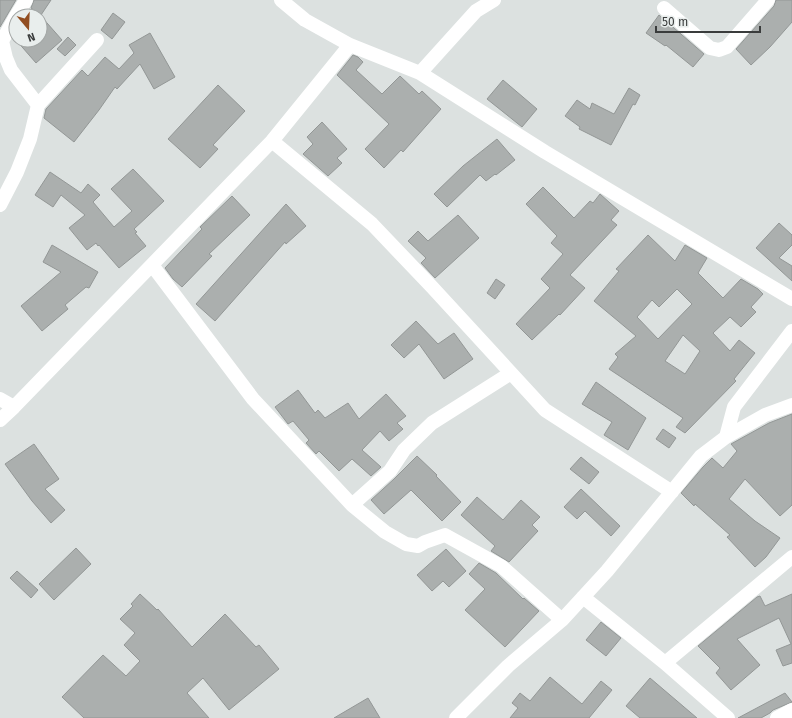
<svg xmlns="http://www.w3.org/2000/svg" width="792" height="718" font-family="'Fira Sans',sans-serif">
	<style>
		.building { fill: #abafae; stroke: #939796; fill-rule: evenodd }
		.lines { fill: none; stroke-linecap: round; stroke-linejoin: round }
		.minor { stroke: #fff; stroke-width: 14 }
	</style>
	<rect width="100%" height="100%" fill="#dce1e0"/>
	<path class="building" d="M0 0H16L0 27Z
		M34 0H51L41 15 31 8Z
		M776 0H792V22L770 47 751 65 736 49 774 6Z
		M113 13 125 22 112 39 101 30Z
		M40 15 62 40 36 63 16 40H40Z
		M659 15 704 54 693 67 666 45 665 46 646 33Z
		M150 33 175 77 154 89 140 64 117 89 115 87 99 110 74 142 44 118 46 109 82 70 88 76 105 57 119 69 134 53 129 45Z
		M68 37 76 45 65 56 57 49Z
		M353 55 358 57 363 62 356 70 382 94 400 76 419 94 422 91 441 109 403 152 401 150 384 168 365 149 389 124 337 75Z
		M503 80 537 109 522 127 487 99Z
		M218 85 245 111 213 145 218 149 200 168 168 139Z
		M629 88 640 95 635 105 633 104 611 145 579 129 580 127 565 116 577 100 590 109 592 103 614 114Z
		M322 122 347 149 337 158 342 163 328 176 303 154 313 144 307 137Z
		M497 139 515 160 496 175 495 174 486 181 480 175 447 207 434 194 463 166Z
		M133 169 164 201 134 229 137 232 135 233 146 246 119 268 99 245 98 246 96 243 87 250 69 228 85 215 61 195 53 207 35 195 50 172 81 193 88 184 100 195 93 202 114 227 132 211 111 189Z
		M543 187 574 218 590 201 593 203 600 194 619 211 611 220 617 225 570 275 585 288 560 315 559 314 532 340 516 324 550 288 541 279 563 254 551 243 557 236 526 204Z
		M232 196 250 215 209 254 212 256 182 287 173 279 165 268 202 229 200 227Z
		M286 204 306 226 286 244 285 242 215 321 196 304Z
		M458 215 479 238 435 278 421 263 426 258 408 241 418 231 428 241Z
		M779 223 792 235V245L779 258 792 266V281L756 248Z
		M648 235 675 261 685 245 707 258 698 273 723 298 741 279 758 289 763 294 751 307 756 312 741 327 730 317 713 333 730 351 739 340 755 353 734 379 736 381 685 433 676 427 683 418 609 369 618 357 615 354 636 336 594 301 619 271 616 269ZM677 289 692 304 658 339 637 317 652 300 659 307ZM683 335 700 351 685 374 665 361Z
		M52 245 98 272 89 288 86 287 65 305 68 309 42 331 21 306 61 272 43 262Z
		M496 279 505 285 495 299 487 293Z
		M416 321 438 344 454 333 473 359 444 379 419 344 404 358 391 345Z
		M596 382 646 418 628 450 604 435 612 422 582 404Z
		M298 390 315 413 318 410 325 418 348 403 359 419 386 394 406 416 397 423 403 429 389 441 380 431 362 450 381 467 371 476 352 459 339 471 319 451 316 454 306 443 309 440 293 421 288 424 275 407Z
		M792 414V505L780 516 745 479 729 499 755 521 780 538 766 557 755 567 727 537 730 535 695 504 694 506 681 493 703 467 712 458 723 468 737 451 731 444 769 423Z
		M663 429 676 438 669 448 656 439Z
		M34 444 59 479 45 489 65 510 51 523 32 501 5 464Z
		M417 456 437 475 436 476 461 502 442 521 411 490 384 514 371 500 394 479Z
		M581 457 599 472 589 484 570 469Z
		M581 489 620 526 611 536 585 511 577 519 564 507Z
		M477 497 503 520 521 500 540 517 532 525 538 531 509 562 491 551 495 546 461 515Z
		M76 548 91 564 54 600 39 584Z
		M446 549 466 571 449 587 443 581 432 591 417 575Z
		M479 563 496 573 523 599 524 598 539 611 505 647 465 610 485 589 469 574Z
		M17 571 38 590 31 598 10 578Z
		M140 594 157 610 158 609 192 647 225 614 256 647 259 645 279 669 229 710 203 678 187 693 209 718H84L62 697 103 655 126 676 140 661 124 645 135 633 120 619 133 606 131 604Z
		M792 594V663L783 666 776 650 791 644 779 618 737 639 760 665 731 690 716 673 720 668 698 646 757 597 760 596 765 606Z
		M601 622 621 638 606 656 586 640Z
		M550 677 582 704 601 681 612 690 589 718H510L518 708 512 703 520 693 530 701Z
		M650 678 697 718H640L626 706Z
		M785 693 792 702 773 710 770 713 761 718H738Z
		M368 698 380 718H334Z"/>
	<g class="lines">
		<path class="minor" d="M281 0 305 20 350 45 420 73 545 152 792 299
			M664 8 710 48 719 50 727 47 768 0
			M16 16 2 41 6 58 11 70 38 105
			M16 16 26 0
			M420 73 476 11 494 0
			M272 141 372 224 432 287 545 410 672 492
			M0 205 17 172 30 139 38 105 97 40
			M152 265 253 399 352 505 385 532 406 544 418 546 425 542 445 535 501 566 562 620
			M0 399 14 407
			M0 420 14 407 272 141 350 45
			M726 437 734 407 792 331
			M352 505 390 471 404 450 432 423 511 373
			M583 597 665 663 728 718
			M665 663 792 557
			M456 718 508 666 562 620 607 571 701 456 726 437 765 415 792 405
			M777 718 792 710"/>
	</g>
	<g transform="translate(28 28) rotate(161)"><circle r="19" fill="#e9eeed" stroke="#a3a7a6"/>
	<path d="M0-3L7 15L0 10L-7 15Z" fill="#924e22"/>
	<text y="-6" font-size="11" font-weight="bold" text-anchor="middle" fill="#3a3c3c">N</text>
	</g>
	<path d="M656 26v6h104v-6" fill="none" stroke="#3a3c3c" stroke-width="2"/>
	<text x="662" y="26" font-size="12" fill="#3a3c3c" stroke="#e9eeed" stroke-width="3" paint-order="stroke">50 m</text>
</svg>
